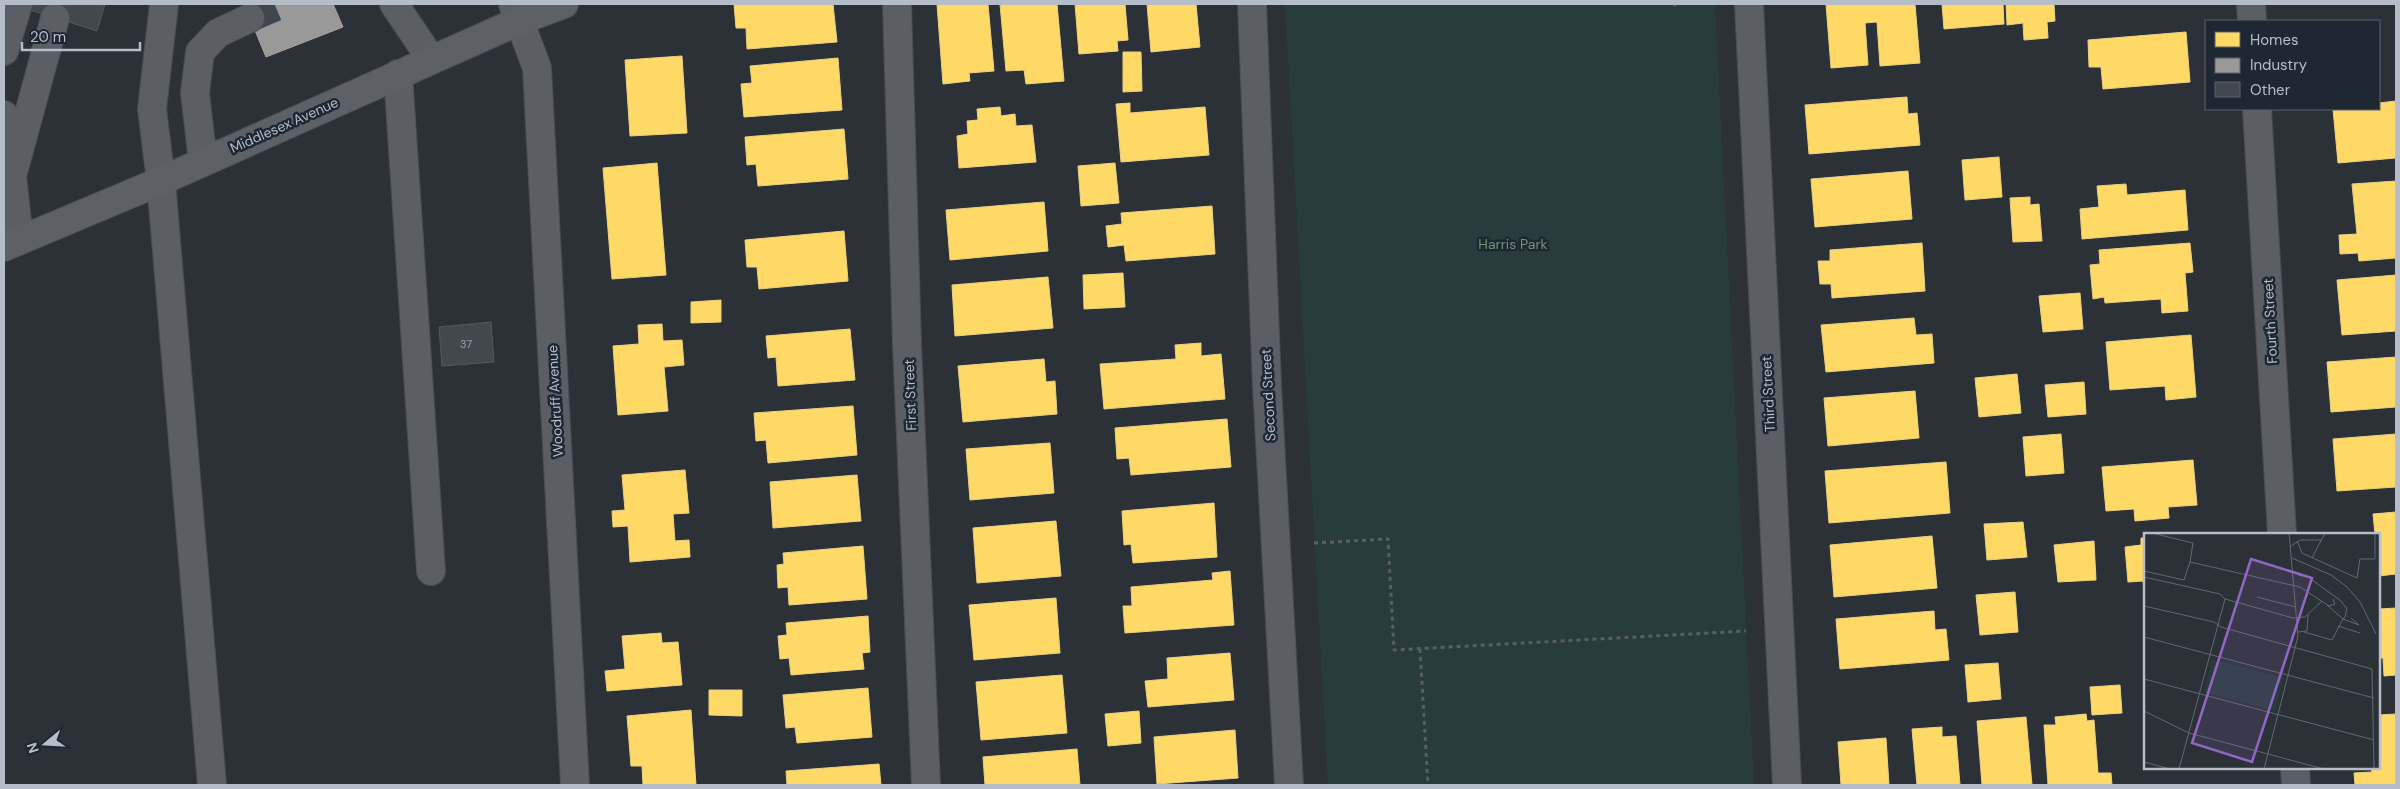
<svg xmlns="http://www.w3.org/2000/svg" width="2400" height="789" font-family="'DM Sans',sans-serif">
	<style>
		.green { fill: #283c3e }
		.homes { fill: #ffd966; stroke: #e9d183 }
		.industry { fill: #999; stroke: #a1a4a7 }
		.building { fill: #43484e; stroke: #53585f }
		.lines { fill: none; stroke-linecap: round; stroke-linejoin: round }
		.minor-tunnel { stroke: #40464d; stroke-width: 28; stroke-dasharray: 28 14; stroke-linecap: butt }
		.minor-casing { stroke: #484d52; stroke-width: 30 }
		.major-casing { stroke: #484d54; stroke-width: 30 }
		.path { stroke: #595e62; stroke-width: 3; stroke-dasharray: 4 4; stroke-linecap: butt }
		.minor { stroke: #5b5f65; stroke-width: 28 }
		.major { stroke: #5d6167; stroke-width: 28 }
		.labels { text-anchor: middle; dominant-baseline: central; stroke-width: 5; stroke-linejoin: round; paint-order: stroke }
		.number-label { font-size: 11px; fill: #98a0aa }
		.street-label { font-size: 14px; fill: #b5bdc8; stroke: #1e2732 }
		.park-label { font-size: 14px; fill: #6d9876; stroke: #1e2732 }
		.inset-road { fill: none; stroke: #626971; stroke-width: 1 }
		.view { fill: #9266c3; fill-opacity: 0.15; stroke: #9266c3; stroke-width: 2.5 }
		.inset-edge { fill: none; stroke: #b5bdc8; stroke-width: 2.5 }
	</style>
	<rect width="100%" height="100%" fill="#2b3137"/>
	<path class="green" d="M1285 4H1715L1754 785H1328Z"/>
	<path class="homes" d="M734 4H833L837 42 747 49 746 28H736Z
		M937 4H988L994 71 969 73 970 81 943 84Z
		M1000 4H1057L1064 81 1026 84 1024 70 1006 71Z
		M1075 4H1125L1128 40 1117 41 1118 51 1079 54Z
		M1147 4H1196L1200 47 1151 52Z
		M1826 4H1915L1920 63 1880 66 1877 22 1865 23 1868 65 1831 68Z
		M1942 4H2003L2004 24 1944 29Z
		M2006 4H2054L2055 21 2047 22 2048 38 2024 40 2023 23 2007 25Z
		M2186 32 2190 82 2103 89 2101 67H2089L2088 40Z
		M1123 52H1141L1142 91 1123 92Z
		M682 56 687 133 630 136 625 60Z
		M838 58 842 110 744 117 741 84 752 83 750 66Z
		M1907 97 1908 114 1917 113 1920 145 1809 154 1805 105Z
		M2396 101V158L2338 163 2333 109H2379V103Z
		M1130 103V113L1205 107 1209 155 1121 162 1116 104Z
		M1000 107 1001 116 1015 114 1016 126 1032 125 1036 162 959 168 957 136 968 134 967 121 978 120 977 109Z
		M844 129 848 179 758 186 756 164 747 165 745 137Z
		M1999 157 2002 197 1965 200 1962 160Z
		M657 163 666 275 612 279 603 168Z
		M1115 163 1119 203 1081 206 1078 166Z
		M1908 171 1912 219 1815 227 1811 179Z
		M2396 181V258L2359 261 2358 253 2340 254 2339 235 2357 234 2352 184Z
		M2126 184 2127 195 2185 190 2188 230 2082 239 2080 209 2099 207 2097 186Z
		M2030 197V205L2039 204 2042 241 2013 242 2010 198Z
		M1044 202 1048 251 950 260 946 210Z
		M1212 206 1215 254 1126 261 1124 245 1108 247 1106 226 1122 224 1121 213Z
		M844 231 848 281 759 289 757 267H747L745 240Z
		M1922 243 1925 291 1832 298 1831 284H1820L1818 261H1830V250Z
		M2190 243 2193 272 2185 273 2188 311 2162 313 2161 299 2105 303 2104 297 2093 299 2090 265 2100 264 2099 250Z
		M1123 273 1125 307 1084 309 1083 275Z
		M2396 275V331L2342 335 2337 280Z
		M1048 277 1053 328 955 336 952 285Z
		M2080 293 2083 329 2043 332 2039 296Z
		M721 300V322L691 323V302Z
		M1914 318 1916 335 1932 334 1934 363 1826 372 1821 325Z
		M662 324 663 341 682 340 684 365 664 367 668 411 618 415 613 346 639 344 638 325Z
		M850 329 855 380 778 386 776 357 768 358 766 336Z
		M2191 335 2196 397 2166 400 2165 386 2110 390 2106 342Z
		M1201 343V356L1221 354 1225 399 1104 409 1100 364 1176 359 1175 345Z
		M2396 357V407L2331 412 2327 362Z
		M1044 359 1046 382 1055 381 1057 414 963 422 958 366Z
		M2017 374 2021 413 1979 417 1975 378Z
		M2084 382 2086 414 2048 417 2045 385Z
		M1915 391 1919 438 1828 446 1824 398Z
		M853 406 857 455 768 463 766 440 756 441 754 413Z
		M1227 419 1231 467 1131 475 1129 458 1117 459 1115 428Z
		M2061 434 2064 473 2026 476 2023 437Z
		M2396 434V487L2337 491 2333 439Z
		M1050 443 1054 493 970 500 966 449Z
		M2193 460 2197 505 2168 507 2169 518 2135 521 2134 509 2106 511 2102 467Z
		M1946 462 1950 513 1829 523 1825 471Z
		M685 470 689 513 673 514 675 541 689 540 690 557 630 562 628 526 613 527 612 511 625 510 622 475Z
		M857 475 861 521 773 528 770 482Z
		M1214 503 1217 557 1133 563 1131 544 1124 545 1122 511Z
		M2396 512V574L2379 576V534H2375L2373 514Z
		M1056 521 1061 576 977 583 973 528Z
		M2023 522 2027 557 1987 560 1984 524Z
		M1932 536 1937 588 1834 597 1830 545Z
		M2141 538H2145V591L2143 581 2128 582 2125 547 2141 545Z
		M2094 541 2096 580 2058 582 2054 545Z
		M863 546 867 599 789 605 788 587 778 588 777 565 784 564 783 553Z
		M1230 571 1234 625 1125 633 1123 606H1132L1131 587 1213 580 1212 573Z
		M2015 592 2018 632 1980 635 1976 595Z
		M1056 598 1060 653 974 660 969 605Z
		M2396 608V675L2384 676 2383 658H2379V609Z
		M1934 611 1935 630 1946 629 1949 660 1840 669 1836 619Z
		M868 616 870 652 862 653 864 669 791 675 789 658 780 659 778 636 787 635 786 623Z
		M661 633 662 643 678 642 682 685 607 691 605 671 625 669 622 636Z
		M1230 653 1234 700 1148 707 1145 681 1168 679 1167 658Z
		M1998 663 2001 699 1968 702 1965 665Z
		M1062 675 1067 733 981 740 976 682Z
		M2120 685 2122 713 2092 715 2090 687Z
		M868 688 872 737 797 743 795 727 786 728 783 695Z
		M709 690H742V716L709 715Z
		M691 710 696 785H643L642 766H631L627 716Z
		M1139 711 1141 743 1108 746 1105 714Z
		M2086 714 2087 721 2094 720 2098 773H2111L2112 785H2048L2044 725H2056L2055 717Z
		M2396 714V785H2355L2354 773 2372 772 2371 768H2379V715Z
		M2026 717 2032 785H1982L1977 721Z
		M1942 727V737L1956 736 1960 785H1917L1912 729Z
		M1235 730 1238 778 1157 784 1154 737Z
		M1886 738 1889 785H1841L1838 742Z
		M1077 749 1080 785H985L983 757Z
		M879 764 881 785H787L786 771Z"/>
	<path class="industry" d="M244 4H333L343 27 266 57Z"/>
	<path class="building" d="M28 4H105L97 31 27 9Z
		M491 322 494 362 442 366 439 327Z"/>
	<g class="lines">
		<path class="minor-tunnel" d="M250 18 283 4"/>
		<defs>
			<path id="minor" d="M164 4 152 109 161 181 212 785
				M394 4 431 59
				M513 4 537 68 575 785
				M897 4 907 344 926 785
				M1252 4 1267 386 1289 785
				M1749 4 1787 785
				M2251 4 2252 21
				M4 51 18 4
				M398 74 431 571
				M2257 109 2282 534
				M4 115 10 161
				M203 162 195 93 200 52 218 33 250 18
				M19 240 12 176 55 18
				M2295 768 2296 785"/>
			<path id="major" d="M4 247 161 181 519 21 564 4"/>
		</defs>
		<use href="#minor" class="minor-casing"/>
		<use href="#major" class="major-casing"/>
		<path class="path" d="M1674 6 1675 4
			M1314 543 1388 539 1394 650 1746 631
			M1420 649 1428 785"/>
		<use href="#minor" class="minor"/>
		<use href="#major" class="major"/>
	</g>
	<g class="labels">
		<g class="number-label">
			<text x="466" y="344">37</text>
		</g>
		<g class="street-label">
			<text transform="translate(284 125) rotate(-24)">Middlesex Avenue</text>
			<text transform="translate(2270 321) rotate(-93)">Fourth Street</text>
			<text transform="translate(1768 394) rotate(-93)">Third Street</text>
			<text transform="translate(910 395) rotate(-92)">First Street</text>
			<text transform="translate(1268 395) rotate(-93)">Second Street</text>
			<text transform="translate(555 401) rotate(-93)">Woodruff Avenue</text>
		</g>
		<g class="park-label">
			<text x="1513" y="244">Harris Park</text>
		</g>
	</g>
	<g transform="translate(2144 533)">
		<rect width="236" height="236" fill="#2b3137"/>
		<path d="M68 126 140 145 131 178 60 159Z" fill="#283c3e"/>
		<path class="inset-road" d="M8 0 49 10 46 29M153 8 158 20 213 45 216 26H231V0M146 14 156 7H178M148 25 187 42 203 54 216 69 232 101M168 25 181 0M0 38 40 47 46 29 156 54 185 73 191 71 189 66M154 42 164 44 197 68 203 76 201 84 199 86 183 72M0 44 76 61 81 66 149 85 161 84 178 68M113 64 152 74M0 73 70 89 77 94 228 136 230 236M194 93 216 100M154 99 163 98 164 82M160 99 188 107 199 86 215 92 207 85M0 104 230 165M0 146 230 207M0 178 45 200 180 236M0 229 26 236M35 236 81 66M120 236 154 103 145 0"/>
		<path class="view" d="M107 26 168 45 108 229 48 210Z"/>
		<rect width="236" height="236" class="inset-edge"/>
	</g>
	<rect width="2400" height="789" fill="none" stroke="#b5bdc8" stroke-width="10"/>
	<rect x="2205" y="20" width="175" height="90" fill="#1e2732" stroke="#5a636e"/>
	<rect x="2215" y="32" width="25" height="15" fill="#ffd966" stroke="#5a636e"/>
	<text x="2250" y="45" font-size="15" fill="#b5bdc8">Homes</text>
	<rect x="2215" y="58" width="25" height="15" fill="#999999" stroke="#5a636e"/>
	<text x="2250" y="70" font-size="15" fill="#b5bdc8">Industry</text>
	<rect x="2215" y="82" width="25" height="15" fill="#43484e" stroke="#5a636e"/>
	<text x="2250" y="95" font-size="15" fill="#b5bdc8">Other</text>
	<g transform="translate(45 744) rotate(252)" stroke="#1e2732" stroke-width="4" paint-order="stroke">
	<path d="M0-4L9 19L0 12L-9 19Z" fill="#b5bdc8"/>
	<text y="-8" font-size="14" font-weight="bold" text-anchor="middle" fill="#b5bdc8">N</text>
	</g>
	<path d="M22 42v8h118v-8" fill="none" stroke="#b5bdc8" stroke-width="2.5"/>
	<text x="30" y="42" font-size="15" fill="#b5bdc8" stroke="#1e2732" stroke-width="4" paint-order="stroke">20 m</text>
</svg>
